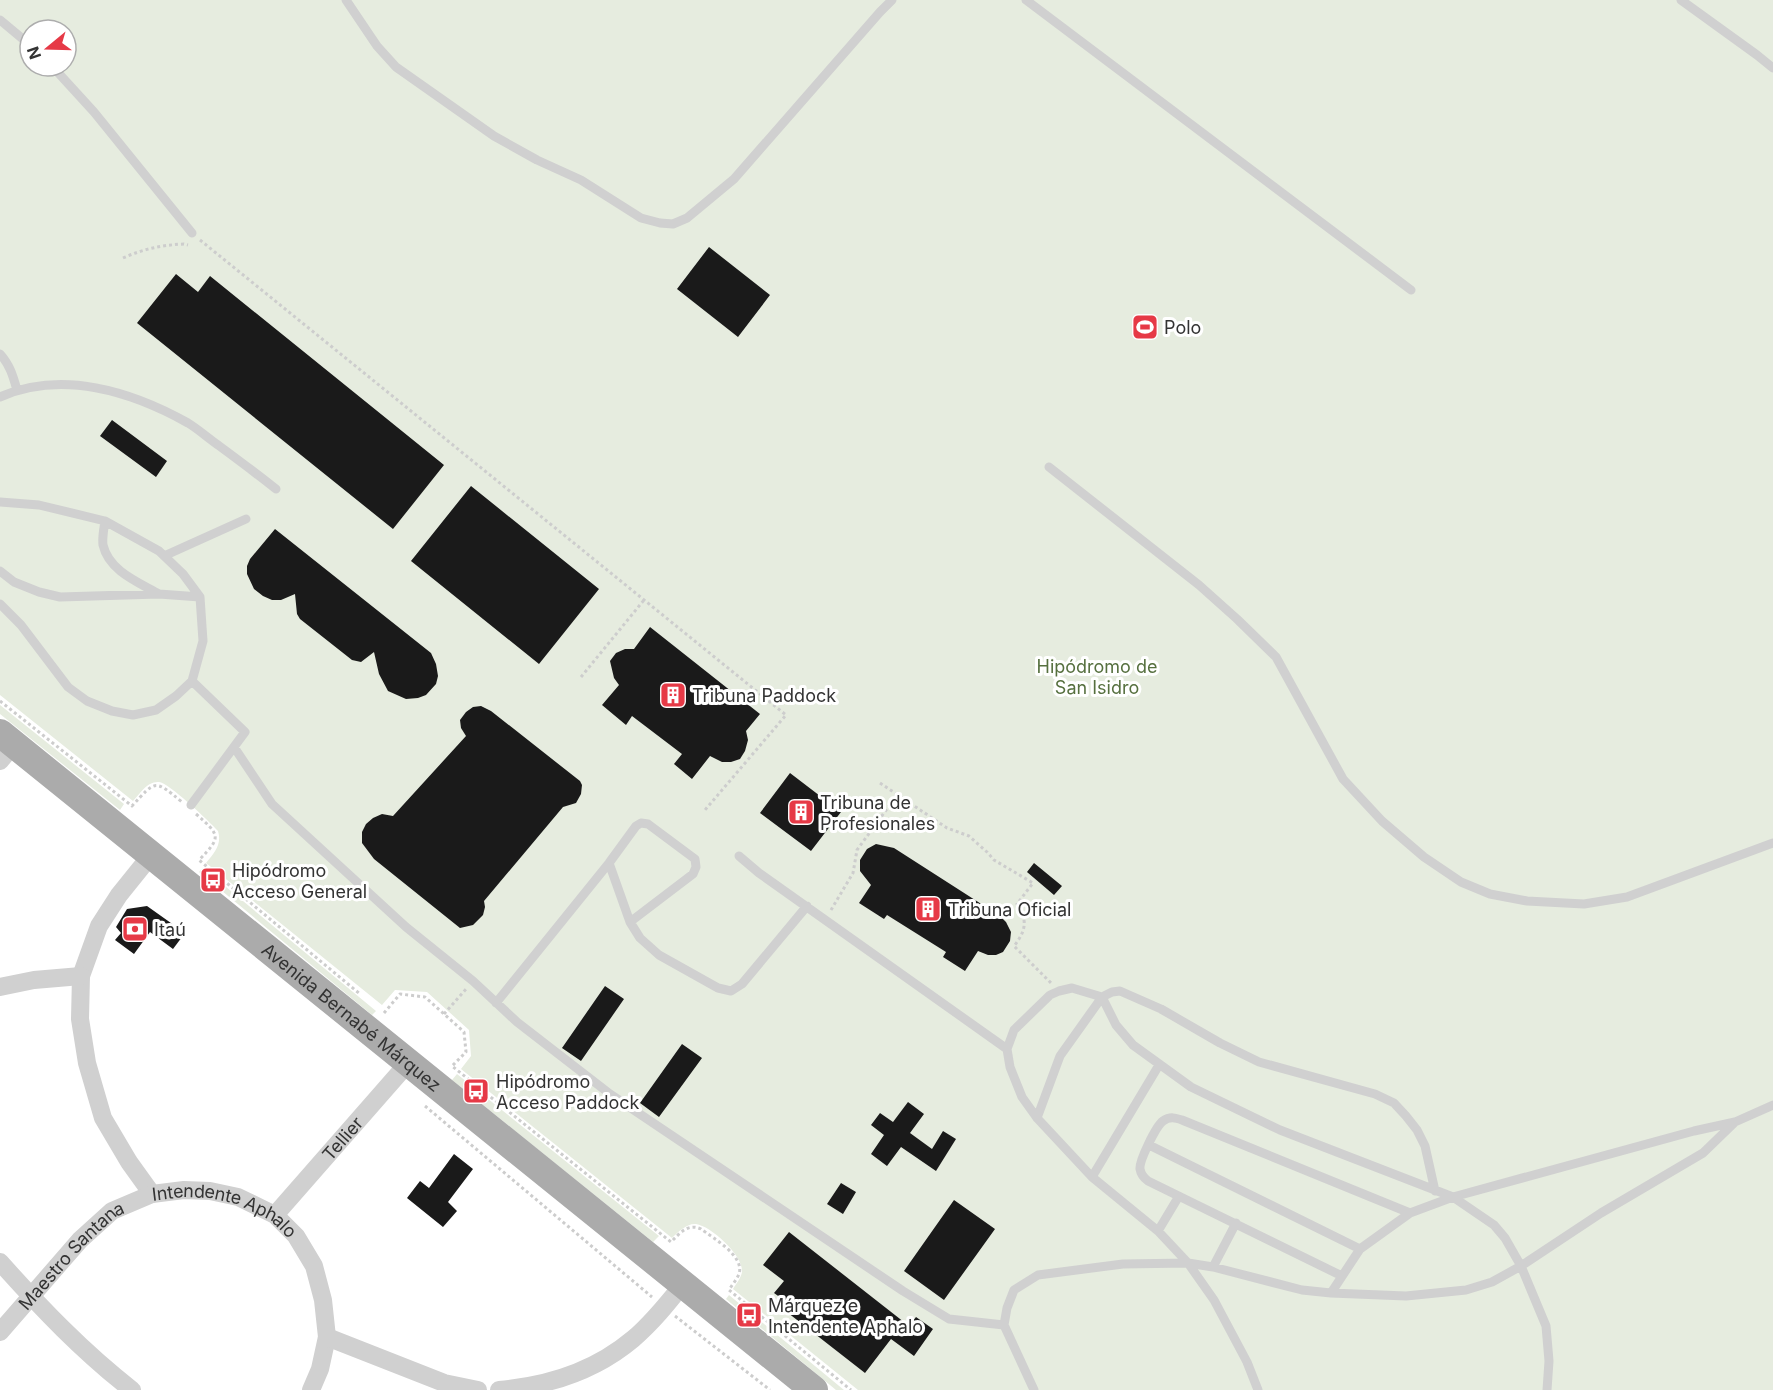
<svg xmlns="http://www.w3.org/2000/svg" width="1773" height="1390" font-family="Inter,sans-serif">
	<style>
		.green { fill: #e6ecdf; fill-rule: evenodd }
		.building { fill: #1a1a1a }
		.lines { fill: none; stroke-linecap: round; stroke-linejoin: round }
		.path { stroke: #cdcdcd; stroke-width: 3; stroke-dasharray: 3 3; stroke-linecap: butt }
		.service { stroke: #d0d0d0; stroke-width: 9 }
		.minor { stroke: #d0d0d0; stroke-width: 18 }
		.primary { stroke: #ababab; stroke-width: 28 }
		.labels { text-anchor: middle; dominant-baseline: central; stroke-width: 6; stroke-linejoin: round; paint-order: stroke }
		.poi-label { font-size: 18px; fill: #333; stroke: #fff; text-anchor: start }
		.park-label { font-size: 18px; fill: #56703f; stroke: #fff }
		.street-label { font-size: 18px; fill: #333; stroke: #fff }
	</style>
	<rect width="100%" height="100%" fill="#fff"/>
	<path class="green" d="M0 0H1773V1390H858L733 1289C736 1284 741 1278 742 1272 744 1256 711 1226 696 1224 687 1223 678 1232 672 1238L461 1069 471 1056 469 1030 427 992 395 990 382 1005 206 863C215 852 222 844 218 831 210 822 168 782 159 782 147 781 140 794 133 801L0 695ZM30 30H66V66H30Z
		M0 705 124 804 120 810 0 714Z
		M203 868 376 1011 372 1015 199 872Z
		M457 1074 659 1236 653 1242 452 1080Z
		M729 1295 844 1390H836L726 1299Z"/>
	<path class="building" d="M709 247 770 295 738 337 677 289Z
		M176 274 198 292 210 276 444 465 393 529 137 323Z
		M112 420 167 461 156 477 100 436Z
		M471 486 599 589 539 664 411 561Z
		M275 529 431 653 436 664 438 676 436 684 426 695 418 698 406 699 388 691 379 674 374 652 361 662 352 660 300 619 297 614 295 594 281 600H272L263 596 254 589 247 574V566L250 559Z
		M650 627 760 714 746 731 748 740 745 751 740 759 731 762H722L710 756 692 779 674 764 682 754 632 716 626 725 602 705 619 685 614 678 610 661 616 653 625 649H634Z
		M481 706 491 711 580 781 582 785 581 794 576 803 563 807 484 901 485 907 483 915 473 925 460 928 374 859 362 843V832L366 824 373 818 382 814 393 816 466 736 461 728 460 720 466 712 473 707Z
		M790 773 841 812 811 851 760 813Z
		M876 844 894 848 1000 916 1006 922 1011 932 1010 941 1003 952 996 955H988L978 951 965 971 943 957 946 952 887 915 884 919 859 903 871 885 860 871V860L867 849Z
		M1034 863 1062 886 1054 895 1027 872Z
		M147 906 185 933 173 949 150 932 134 954 115 940 121 933 116 927 127 909Z
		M605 986 624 999 581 1061 562 1048Z
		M682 1044 702 1058 659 1117 640 1103Z
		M908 1102 924 1114 910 1133 932 1149 943 1131 956 1139 936 1171 901 1147 887 1166 871 1154 884 1135 871 1125 880 1113 893 1122Z
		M454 1154 473 1169 448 1202 457 1211 443 1227 407 1198 420 1181 429 1188Z
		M841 1183 856 1192 843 1214 827 1204Z
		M954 1200 995 1229 944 1300 904 1271Z
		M789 1232 909 1326 916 1317 933 1329 914 1356 891 1339 865 1373 783 1309 788 1303 774 1293 784 1281 763 1265Z"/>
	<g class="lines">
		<path class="path" d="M200 240 786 715 705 810
			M123 258C143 249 162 245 184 244L188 245
			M581 677 644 600
			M0 701 132 806C156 780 154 779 182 802
			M880 783 947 828 969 836 987 852 994 860 1033 883 1017 904C1028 920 1026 931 1014 946L1051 983
			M196 814C220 835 222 837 199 860L360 994
			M831 910 853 873 857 850 897 795
			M384 1013 400 994 425 997 464 1032 466 1052 452 1066 671 1242C680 1233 688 1223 701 1229 713 1238 745 1256 739 1274 737 1279 732 1285 729 1290L851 1390
			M444 1014 467 988
			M425 1106 652 1297
			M675 1316 770 1390"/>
		<path class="service" d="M346 0 377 46 396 67 494 136 537 160 581 180 641 218 660 223 673 224 687 218 734 179 880 12 892 0
			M1026 0 1411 290
			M1681 0 1757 55 1773 68
			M0 20 30 45
			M52 66 94 112 192 233
			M0 354C10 365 13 376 17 390
			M0 397C62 370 131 391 188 423 198 429 208 438 218 445 237 459 257 474 276 489
			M1049 467 1199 585 1237 619 1276 657 1343 779 1382 821 1424 857 1461 882 1490 894 1527 901 1584 904 1627 897 1773 843
			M0 502 39 505 105 521 159 551 183 574 200 597 203 641 192 681 176 696 156 710 133 715 112 711 87 701 68 687 21 625 0 604
			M105 521C104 528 102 537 103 545 109 571 138 582 159 594
			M164 556 246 519
			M0 571 14 582 39 592 60 597 159 594 200 597
			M234 747 272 804 406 927 473 981 517 1022 610 1094 903 1291 949 1319 1004 1325
			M191 805 245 732 192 681
			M739 856 759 873 1007 1049
			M609 863 630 922 640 938 659 955 718 988 731 991 742 984 807 906
			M496 1003 609 863 636 826 641 823 648 824 695 859 696 867 693 874 630 922
			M1037 1118 1060 1056 1102 997 1112 992 1120 991 1161 1009 1220 1043 1259 1062 1375 1094 1394 1103 1406 1116 1417 1130 1425 1146 1435 1191
			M1149 1145 1360 1249
			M1092 1177 1159 1065
			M1158 1231 1179 1196
			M1213 1267 1236 1223
			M1342 1276 1148 1181C1144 1178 1141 1175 1140 1169 1139 1161 1156 1126 1163 1121 1170 1116 1176 1118 1182 1120L1410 1213
			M1331 1293 1360 1249 1410 1213 1453 1197 1494 1225 1505 1238 1521 1266 1546 1326 1549 1361 1547 1390
			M1034 1390 1004 1325 1007 1308 1014 1290 1038 1275 1123 1264 1188 1263 1213 1267 1302 1290 1331 1293 1406 1296 1466 1290 1492 1282 1521 1266 1601 1213 1703 1153 1735 1122
			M1258 1390 1247 1362 1214 1300 1188 1263 1158 1231 1092 1177 1037 1118 1022 1097 1010 1067 1007 1049 1014 1030 1050 995 1059 991 1072 988 1102 997 1116 1025 1133 1045 1191 1087 1280 1130 1453 1197 1694 1131 1735 1122 1773 1105"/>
		<g class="minor">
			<path d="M0 761 14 744"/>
			<path d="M152 854 119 895 99 926 81 976 80 1019 87 1063 103 1118 129 1162 152 1194"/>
			<path d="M0 987 34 980 81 976"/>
			<path id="s1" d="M275 1215 409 1062"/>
			<path d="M0 1262C41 1308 83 1352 132 1390"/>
			<path id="s2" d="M0 1332 80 1240 112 1211 152 1194 184 1190 210 1191 238 1197 275 1215 296 1236 314 1266 323 1300 327 1337 320 1369 311 1390"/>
			<path d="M327 1337 444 1383 478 1390"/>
			<path d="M499 1390C547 1386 595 1371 633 1339 652 1323 668 1303 683 1284"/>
		</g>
		<path class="primary" id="s3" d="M0 733 814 1390"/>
	</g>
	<defs>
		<symbol id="stadium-square" viewBox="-11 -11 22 22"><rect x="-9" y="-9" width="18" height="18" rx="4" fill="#e63946" stroke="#fff"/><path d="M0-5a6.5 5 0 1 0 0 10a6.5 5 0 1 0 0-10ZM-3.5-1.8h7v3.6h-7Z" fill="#fff"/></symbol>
		<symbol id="building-square" viewBox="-11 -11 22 22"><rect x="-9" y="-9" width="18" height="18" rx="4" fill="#e63946" stroke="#fff"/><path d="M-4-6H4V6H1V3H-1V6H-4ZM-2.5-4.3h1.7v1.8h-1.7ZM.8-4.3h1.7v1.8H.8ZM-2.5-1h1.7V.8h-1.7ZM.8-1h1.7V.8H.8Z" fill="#fff"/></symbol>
		<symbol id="bus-square" viewBox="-11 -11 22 22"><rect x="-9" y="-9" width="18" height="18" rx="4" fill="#e63946" stroke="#fff"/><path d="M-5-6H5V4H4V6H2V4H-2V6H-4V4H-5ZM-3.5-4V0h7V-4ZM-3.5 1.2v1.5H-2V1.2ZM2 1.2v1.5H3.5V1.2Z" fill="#fff"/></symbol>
		<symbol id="bank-square" viewBox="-11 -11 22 22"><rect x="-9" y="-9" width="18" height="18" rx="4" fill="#e63946" stroke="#fff"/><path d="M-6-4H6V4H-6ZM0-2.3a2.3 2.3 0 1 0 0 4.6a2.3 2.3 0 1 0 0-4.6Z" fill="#fff"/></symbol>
	</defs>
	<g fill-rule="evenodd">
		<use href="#stadium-square" x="1130" y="312" width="30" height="30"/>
		<use href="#building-square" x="658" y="680" width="30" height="30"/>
		<use href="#building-square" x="786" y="797" width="30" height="30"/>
		<use href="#bus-square" x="198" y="865" width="30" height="30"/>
		<use href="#building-square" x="913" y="894" width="30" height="30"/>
		<use href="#bank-square" x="120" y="914" width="30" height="30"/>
		<use href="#bus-square" x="461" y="1076" width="30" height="30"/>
		<use href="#bus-square" x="734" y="1300" width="30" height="30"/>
	</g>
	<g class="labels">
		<g class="poi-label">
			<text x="1164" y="327">Polo</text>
			<text x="692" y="695">Tribuna Paddock</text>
			<text x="820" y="802">Tribuna de<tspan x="820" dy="21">Profesionales</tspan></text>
			<text x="232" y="870">Hipódromo<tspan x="232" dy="21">Acceso General</tspan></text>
			<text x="948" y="909">Tribuna Oficial</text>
			<text x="154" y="929">Itaú</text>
			<text x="496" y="1081">Hipódromo<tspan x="496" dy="21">Acceso Paddock</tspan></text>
			<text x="768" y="1305">Márquez e<tspan x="768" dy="21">Intendente Aphalo</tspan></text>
		</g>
		<g class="park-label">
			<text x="1097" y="666">Hipódromo de<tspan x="1097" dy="21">San Isidro</tspan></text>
		</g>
		<g class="street-label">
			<text stroke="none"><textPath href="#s3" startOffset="452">Avenida Bernabé Márquez</textPath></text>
			<text stroke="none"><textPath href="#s1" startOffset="102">Tellier</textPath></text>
			<text stroke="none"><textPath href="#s2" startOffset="286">Intendente Aphalo</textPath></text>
			<text stroke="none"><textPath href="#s2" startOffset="105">Maestro Santana</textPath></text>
		</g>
	</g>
	<g transform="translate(48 48) rotate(251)"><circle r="28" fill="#ffffff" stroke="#adadad" stroke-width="1.5"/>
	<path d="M0-4.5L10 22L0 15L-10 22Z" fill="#e63946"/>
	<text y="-9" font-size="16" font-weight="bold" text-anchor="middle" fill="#333333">N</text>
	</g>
</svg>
